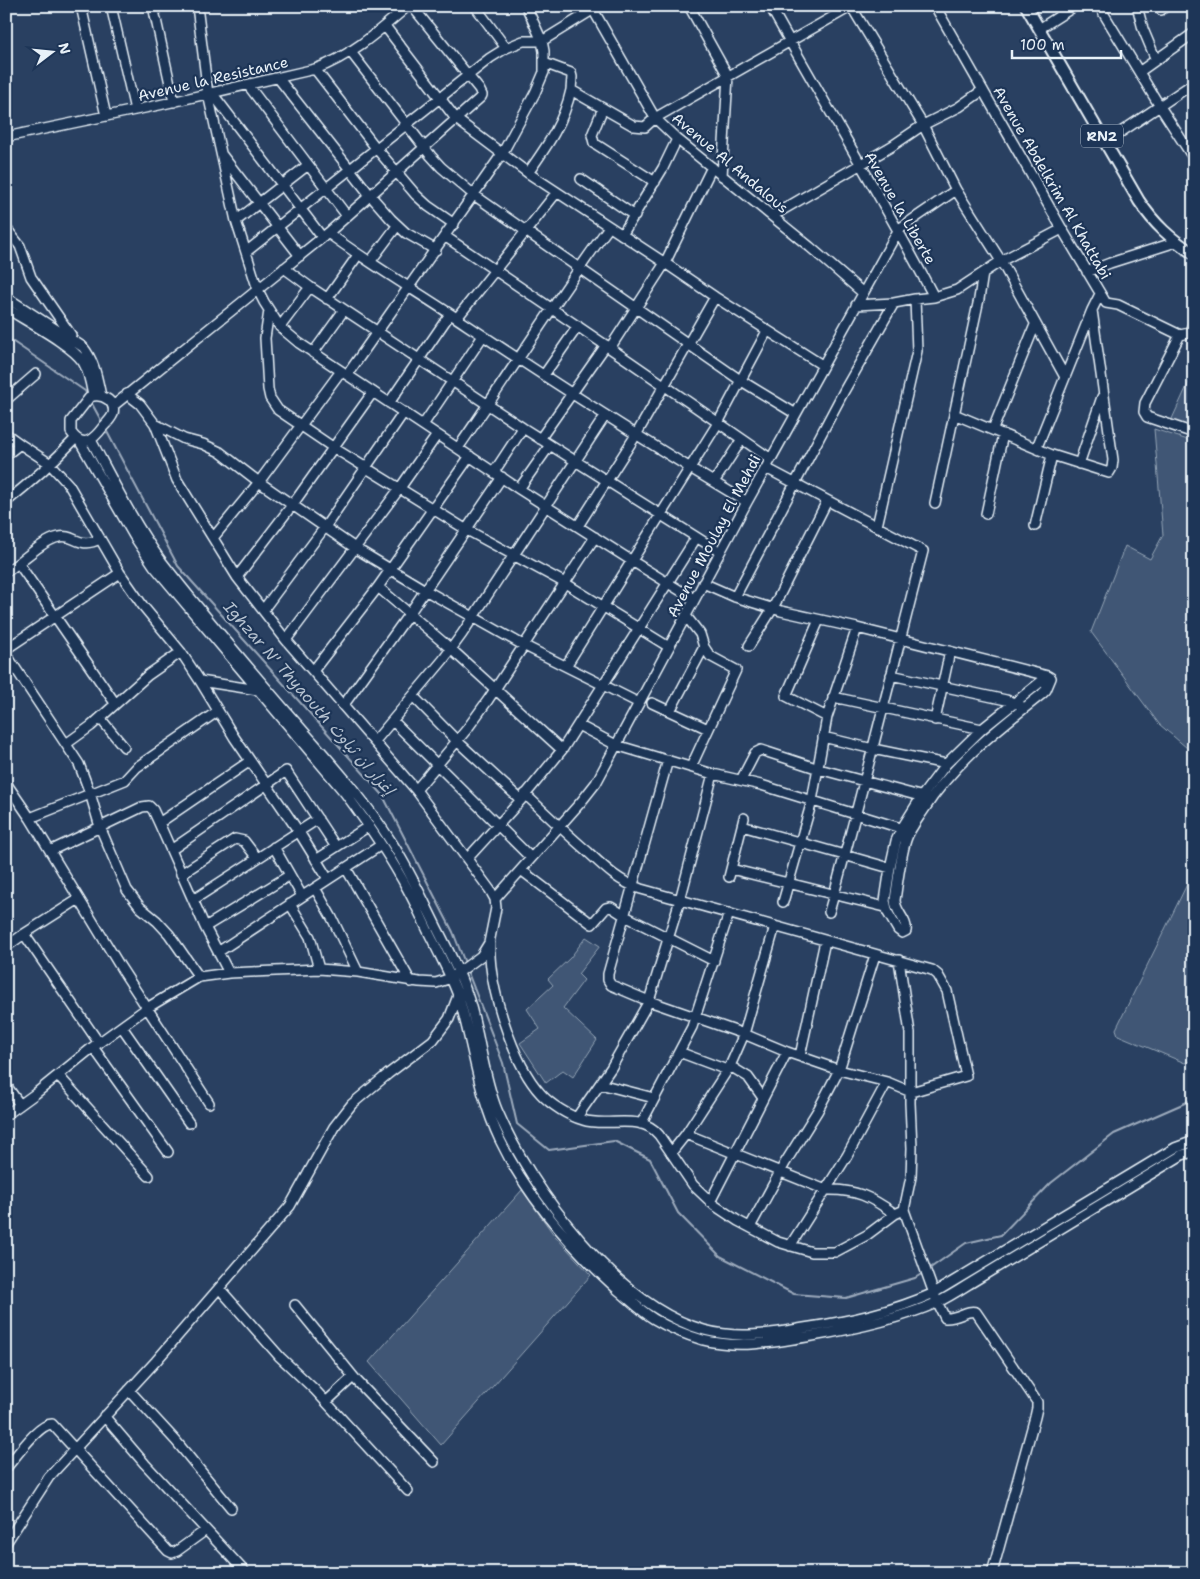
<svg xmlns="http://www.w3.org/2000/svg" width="1200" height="1579" font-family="'Shantell Sans','Playpen Sans Arabic',sans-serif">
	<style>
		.green { fill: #415774; stroke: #94a4b6 }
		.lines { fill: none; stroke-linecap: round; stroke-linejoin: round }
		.stream { stroke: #9dabbd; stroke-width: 2 }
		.minor-casing { stroke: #e8f1f8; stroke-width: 12 }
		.major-casing { stroke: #e8f1f8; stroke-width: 14 }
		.minor { stroke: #1d3557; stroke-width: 9 }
		.major { stroke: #1d3557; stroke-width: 10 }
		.labels { text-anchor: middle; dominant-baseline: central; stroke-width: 4.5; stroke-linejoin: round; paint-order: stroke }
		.shield { fill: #1d3557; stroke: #abb9c8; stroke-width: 1 }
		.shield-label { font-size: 14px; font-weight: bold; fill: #e8f1f8 }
		.street-label { font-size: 15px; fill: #e8f1f8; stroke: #1d3557 }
		.water-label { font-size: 16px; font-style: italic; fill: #b6c2d0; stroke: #1d3557 }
	</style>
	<rect width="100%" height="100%" fill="#294061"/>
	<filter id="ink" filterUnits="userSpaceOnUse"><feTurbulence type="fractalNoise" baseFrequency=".02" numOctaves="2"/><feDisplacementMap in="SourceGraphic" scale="10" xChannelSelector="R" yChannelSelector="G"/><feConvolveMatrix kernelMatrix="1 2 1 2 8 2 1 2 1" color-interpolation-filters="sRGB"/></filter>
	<g filter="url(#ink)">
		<path class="green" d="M1194 371V429L1171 421Z
			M1154 429 1194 442V754L1159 724 1091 632 1125 546 1150 559 1163 535Z
			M1194 870V1059L1185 1063 1118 1035 1116 1029Z
			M586 937 600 946 578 974 584 980 563 1008 597 1040 573 1077 563 1070 546 1083 520 1043 540 1029 527 1009 553 985 548 979 570 958Z
			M522 1190 554 1235 591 1275 441 1445 369 1362Z"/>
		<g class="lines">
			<path class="stream" d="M6 337 85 391 87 395
				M91 402 103 424
				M105 428 178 566 382 794 453 932 465 963
				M467 970 503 1063 517 1124 549 1150 614 1141 650 1159 678 1213 720 1256 794 1294 846 1298 915 1278 923 1273
				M929 1269 966 1243 1001 1235 1051 1183 1114 1134 1194 1099"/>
			<defs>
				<path id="minor" d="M81 6 106 116
					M111 6 135 110
					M153 6 174 102
					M197 6 208 94 236 221 258 290 264 302 280 327 299 343 519 489 632 561 694 599
					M475 6 506 48
					M591 6 655 118 677 139 810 247 863 293
					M689 6 728 76 722 176
					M770 6C824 103 882 198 934 297L957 290 1001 261 1062 229
					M851 6 923 125 956 190 1001 261 1065 377
					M935 6 1062 229 1106 303 1118 305 1180 335
					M1099 6 1159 105 1194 159
					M1137 6 1143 29 1156 60
					M1161 10 1166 6
					M385 26 456 119 528 173 665 263 715 297 822 365
					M1039 29 1075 6
					M350 51 431 156 441 167 474 195 740 380 796 414
					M544 63 571 73 572 77 571 90
					M315 69 376 148 416 195 428 206 454 224
					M1139 72 1194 33
					M279 79 370 195 391 219 406 233 436 250
					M248 85 347 216
					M212 93 322 237
					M603 108 592 135 594 143 655 182
					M6 137 159 105 315 69C350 57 380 30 408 6
					M1106 142 1194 83
					M222 155 300 256
					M528 173C547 146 564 122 571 90L634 126 645 127 655 118 852 6
					M581 179 635 216
					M772 216 892 146 923 125 959 107 983 90
					M236 221 308 165
					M6 228 20 246 31 277 71 335
					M328 233C373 266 421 294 467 325 559 386 652 446 747 502
					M622 235 663 168 677 139
					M446 237 626 359 771 459
					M246 252 490 58 506 48 523 41H542L599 6
					M370 262 397 226
					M284 268 310 287 523 428 720 552
					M1087 272 1110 263 1176 242
					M6 297 83 347C95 362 97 378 101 396
					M327 299 358 255
					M856 305 894 303
					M6 308C26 321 72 345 83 362 89 372 91 385 93 396
					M269 311 265 338 268 389 270 398 278 410 334 448 467 530 565 583 669 647
					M457 318 557 192
					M1194 323 1189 333 1180 335 1145 403 1144 412 1147 417 1194 433
					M280 327 310 287
					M610 348 665 263 712 167
					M313 353 344 310
					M347 375 502 154 535 93 544 72V51L542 41 526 6
					M544 375 578 326
					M93 396C104 394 116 402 113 414 111 419 106 424 103 427 94 439 83 450 71 432V421L89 398Z
					M6 400 36 374
					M389 403 450 314
					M113 406 328 233 481 97 482 95 479 89 412 6
					M954 414 1052 455 1109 473 1112 468 1113 460 1092 310
					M155 424 184 439 203 444 220 452 259 482 355 548 425 590 523 645 639 703
					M423 425 483 336
					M993 429 1035 325
					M6 434 20 444 6 455
					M540 439 606 345
					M79 440 134 536 154 566 345 793C368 824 390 856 408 890 417 906 424 924 433 941 442 960 452 978 459 998 473 1045 478 1094 500 1140 527 1197 571 1247 617 1289 629 1299 641 1311 654 1319 669 1328 686 1335 703 1340 738 1349 776 1342 812 1336 854 1329 897 1320 936 1303 947 1298 958 1291 969 1284L1182 1155 1194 1152
					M91 440C113 481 134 524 162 562 203 615 247 666 291 717 327 758 363 797 392 843 410 871 424 902 439 932 450 954 462 976 469 1000 480 1036 483 1075 497 1110 531 1190 618 1306 704 1330 737 1339 771 1334 804 1328 849 1321 892 1312 934 1293L1175 1148 1194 1141
					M20 444 49 463 69 485 120 573 143 606 181 652 200 681 258 690
					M1037 447 1092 310 1100 294
					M458 448C509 375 556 299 609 227
					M1079 464 1102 397
					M766 468 923 551C892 671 863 792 829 912
					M494 472 523 428
					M714 482 742 439
					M519 489 550 445
					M6 502C31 482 54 461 76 438
					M935 503 979 299 983 273
					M986 514 1003 434
					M578 526 636 435 715 297
					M877 526 917 351 915 299 934 297
					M1035 526 1052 455
					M213 538 259 482 341 371
					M19 564 115 703
					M6 572C22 562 41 541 59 537 74 533 78 550 100 539
					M237 577 293 504 373 392
					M703 583 735 597 781 611 857 628 1048 676 1051 678 1046 690 1042 694C997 730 955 761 923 811 917 820 909 830 906 840 900 859 898 881 895 900 895 912 908 920 906 931L902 933 898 930 888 913 885 901 890 868 896 841 902 828 922 796 946 764 982 729 1048 676
					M378 587 451 649 562 750
					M735 597 844 391 894 303 915 299
					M263 610 325 527 404 412
					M686 616 700 634 704 647 710 656 736 670 691 767
					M819 620 786 696 827 717
					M286 640 400 488 437 435
					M749 646 773 608 827 501
					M6 649 120 573
					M6 654 79 764 90 793 100 827 127 890 140 907 157 921 169 934 199 977
					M566 666 718 423 767 331
					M313 671 378 587 470 456
					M891 675 1006 700 1020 705
					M200 681 234 737 299 832 328 879
					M413 696 457 741 521 800
					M833 697 982 729
					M652 703 708 729
					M343 706 409 614 502 477
					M670 711 704 647
					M100 718 124 747
					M935 720 950 651
					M393 721 531 858
					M578 725 616 745 713 774 761 785 907 830
					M823 737 873 749 946 764
					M375 741 443 660 462 634 605 416
					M66 744 91 726 148 675 181 652
					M741 780 755 753 761 750 819 769 927 798
					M6 783 30 818 121 968 209 1103
					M416 790 467 729 488 700 595 537
					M525 794C546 814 566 833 588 852 604 867 619 882 641 889L932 970 938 975 947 991 966 1076 911 1092 887 1082 839 1070 787 1052 744 1034 649 1001 611 985 608 980V974L668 760
					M30 818 125 780 137 767 218 711
					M159 823 250 761
					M742 826 890 868
					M274 847 302 896
					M171 850 286 771 336 847
					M50 851 142 807 149 806 153 810 159 823 205 927 229 973
					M467 859 521 800 562 750 696 538
					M316 860 369 826
					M346 868 411 982
					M731 869 885 907
					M521 870 592 924 606 908 611 907 625 916 714 961
					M181 874 235 839 244 841 257 858
					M729 877 744 818
					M495 899 581 802 596 783 747 502 899 229 956 190
					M193 900 318 819
					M783 902 812 801 827 717 857 628
					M290 904 310 937 319 969
					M205 927 290 875
					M24 934 99 1043
					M490 944C488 985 513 1064 541 1094 551 1105 569 1116 583 1120 607 1128 641 1112 659 1135L693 1185 714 1205 738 1221 778 1242 812 1252H835L867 1235 895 1214 904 1210 911 1177 912 1148 910 1103V1033L899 960
					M6 947 24 934 79 899
					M218 952 315 888
					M358 972 332 918 315 888 381 845
					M122 1027 189 1123
					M93 1047 168 1152
					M679 1052 727 1070
					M800 1056 825 941
					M730 1066 748 1077 763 1098
					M58 1075 149 1176
					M600 1084 654 1098
					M6 1085 20 1105
					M6 1115 35 1094 93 1047 147 1008 199 977 229 973 319 969 358 972 419 982 436 983 451 978 481 956 489 943 496 908 495 899 490 890 416 790 286 640 237 577 177 480 155 424 140 404 127 394
					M577 1117 611 1068 649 1001 680 900 713 774
					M641 1124 692 1027 729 913
					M686 1134 826 1190C856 1189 871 1197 895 1214
					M671 1153 686 1134 730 1066 744 1034 775 926
					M710 1202 787 1052
					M904 1210 937 1302 945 1318C958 1319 967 1309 976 1312L1037 1402V1408L1035 1417 992 1573
					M750 1227 785 1163 818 1110 839 1070 875 955
					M790 1246 847 1156 887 1082
					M219 1288 280 1357 315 1390 408 1491
					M295 1305 357 1381 434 1462
					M129 1390 176 1441 231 1508
					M326 1402 353 1377
					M104 1416 145 1464 246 1573
					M6 1468C16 1457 38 1424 52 1424L168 1551 172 1553 177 1551 206 1530
					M6 1543 49 1477 156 1361 290 1206 334 1127 352 1104 388 1074 433 1040 449 1019 459 993"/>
				<path id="major" d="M1026 6 1139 201C1155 225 1170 238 1194 254"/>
			</defs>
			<use href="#minor" class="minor-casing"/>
			<use href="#major" class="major-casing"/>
			<use href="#minor" class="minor"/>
			<use href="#major" class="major"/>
		</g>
	</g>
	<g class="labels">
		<rect class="shield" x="1081" y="124.5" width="42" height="23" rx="4"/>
		<g class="shield-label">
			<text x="1102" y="136">RN2</text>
		</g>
		<g class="street-label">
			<text transform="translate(213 79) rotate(-13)">Avenue la Resistance</text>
			<text transform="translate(730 163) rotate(40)">Avenue Al Andalous</text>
			<text transform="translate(1052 183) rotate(60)">Avenue Abdelkrim Al Khattabi</text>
			<text transform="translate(900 208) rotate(60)">Avenue la Liberte</text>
			<text transform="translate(714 536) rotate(-62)">Avenue Moulay El Mehdi</text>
		</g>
		<g class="water-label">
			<text transform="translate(309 698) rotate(49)">Ighzar N' Thyaouth إغزار ان ثياوث</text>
		</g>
	</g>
	<rect width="1200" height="1579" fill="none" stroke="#1d3557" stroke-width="25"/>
	<rect x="12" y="12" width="1175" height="1554" fill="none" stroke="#e8f1f8" stroke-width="2" filter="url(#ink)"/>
	<g transform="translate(52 52) rotate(74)" stroke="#1d3557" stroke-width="4" paint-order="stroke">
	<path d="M0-4L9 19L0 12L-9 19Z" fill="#e8f1f8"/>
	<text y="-8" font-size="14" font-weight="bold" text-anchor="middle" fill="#e8f1f8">N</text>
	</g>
	<path d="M1012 50v8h109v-8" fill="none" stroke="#e8f1f8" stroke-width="2.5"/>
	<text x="1020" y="50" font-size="15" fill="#e8f1f8" stroke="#1d3557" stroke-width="4" paint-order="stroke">100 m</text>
</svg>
